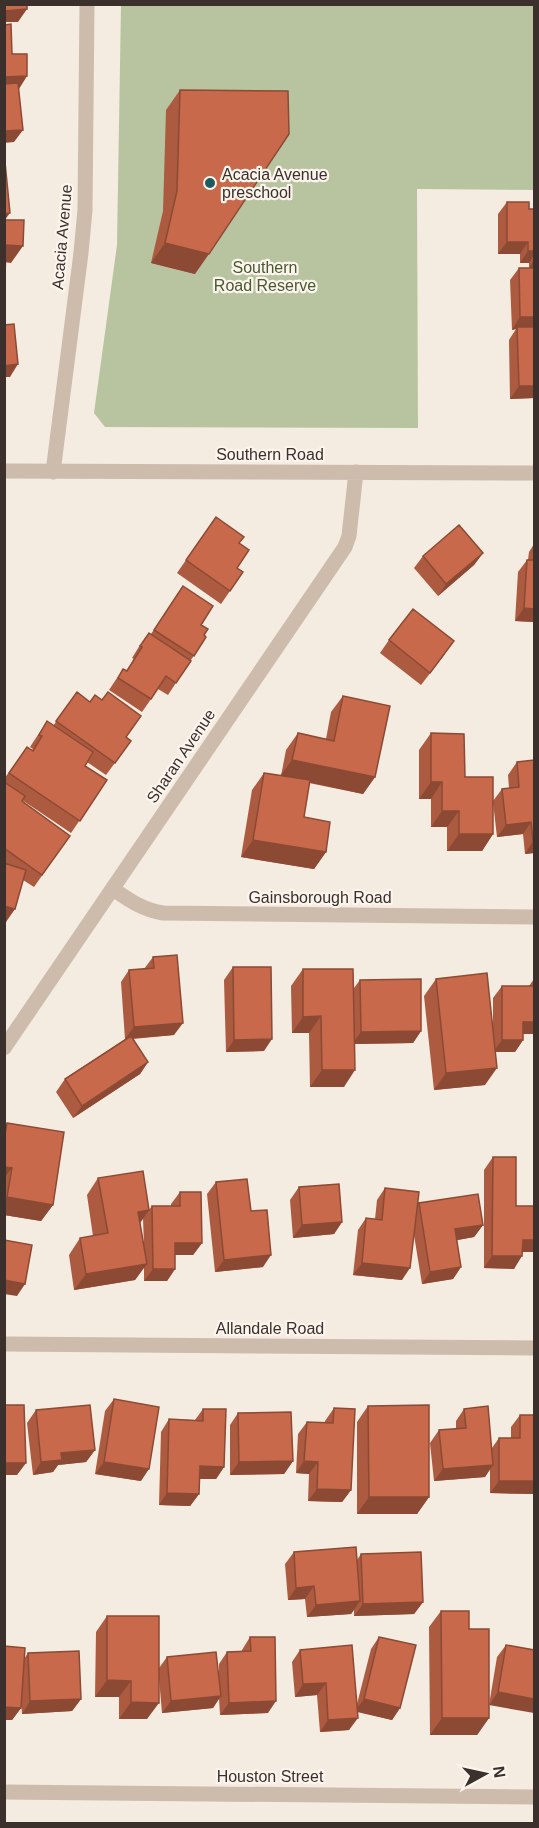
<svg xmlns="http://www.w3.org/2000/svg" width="539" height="1828" font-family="Arial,sans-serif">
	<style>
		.green { fill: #b8c4a0 }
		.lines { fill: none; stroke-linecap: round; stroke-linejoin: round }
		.minor { stroke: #cdbbac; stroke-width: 15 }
		.wall { fill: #ac5a40; fill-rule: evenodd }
		.shaded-wall { fill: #8c4a34 }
		.building { fill: #c8694b; stroke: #8c4a34; stroke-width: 1.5 }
		.poi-dot { fill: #1f5a5e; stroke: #fbf5ee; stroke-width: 2 }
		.labels { text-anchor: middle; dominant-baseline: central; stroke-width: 4.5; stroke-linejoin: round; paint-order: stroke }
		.poi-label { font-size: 16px; fill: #3b302b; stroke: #fbf5ee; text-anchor: start }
		.street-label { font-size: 16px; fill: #3b302b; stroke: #fbf5ee }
		.park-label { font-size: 16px; fill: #4a5a2e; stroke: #fbf5ee }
	</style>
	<rect width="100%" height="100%" fill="#f4ebe1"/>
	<path class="green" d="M121 5H534V190L417 189 418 428 105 427 94 413 117 245Z"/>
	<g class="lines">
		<path class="minor" d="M4 471 534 473
			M53 472 81 253 85 210 87 4
			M113 889C129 900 143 910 163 913L534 917
			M4 1048 345 547 349 536 356 472
			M4 1344 534 1348
			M4 1792 534 1797"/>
	</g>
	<path class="wall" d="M180 90 195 274 151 263 163 211 166 110Z
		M507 202 529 209H534V398L510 399 509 340 516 329 512 330 510 280 519 268H529V263H520V254H498V214Z
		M216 517 240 543 237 568 243 572 221 604 177 573Z
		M534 544V622L515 621 518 572 527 560H528L529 552Z
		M483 553 474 565 438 596 414 568 423 556Z
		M175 598 201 625 206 637 168 695 158 689 142 712 109 690 123 669 126 671 134 659 132 658 140 645 151 634Z
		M389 640 445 654 421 685 380 653Z
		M77 692 131 741 106 775 87 762 85 766 107 780 71 833 22 800V801L70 836 34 887 23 880 6 922 4 921V779L27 747 32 750 33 749 30 747 47 721 53 726Z
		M343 696 375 777 363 794 309 783 304 817 326 852 314 869 241 857 252 790 264 773 281 776 286 750 298 733 326 739 331 712Z
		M431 733 465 777 493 801 502 789 509 788 508 775 517 762 534 760V853L525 854 523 834 497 837 493 802V834L482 851H447V827H431V799H419V750Z
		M153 957 174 1035 133 1039 148 1062 140 1074 73 1118 56 1092 65 1079 125 1039 121 982 129 970 144 969Z
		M233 967 264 1051 226 1052 224 980Z
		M303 969 354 988 360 980 421 1031 413 1043 355 1044 344 1087H310L309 1033H292L291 986Z
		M436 979 493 1035V998L502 986H529L534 979V1034H523V1040L515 1052H495L485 1085 434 1090 424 996Z
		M7 1123 53 1205 41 1221 4 1215V1127Z
		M493 1157 516 1206H534V1252H522L514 1269 484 1268V1170Z
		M98 1178 149 1210 152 1206H171V1204L180 1192 202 1243 193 1255H175V1269L167 1281H144V1267L135 1280 74 1290 69 1255 80 1238 93 1236 87 1195ZM143 1218 144 1246 140 1223Z
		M216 1182 251 1211 263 1267 215 1272 207 1194Z
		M299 1187 342 1222 334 1234 293 1238 290 1200Z
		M385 1188 417 1206 419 1203 483 1225 474 1237 457 1240 461 1267 453 1279 422 1284 414 1235 402 1280 353 1275 358 1230 366 1218 375 1219 377 1200Z
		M114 1399 141 1481 95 1474 105 1411Z
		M368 1406 429 1497 417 1514H357V1422Z
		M334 1408 351 1490 342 1502 308 1501 309 1474 296 1473 298 1434 307 1422 325 1423V1421Z
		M203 1409 224 1467 216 1479H199V1494L190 1506 159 1505 161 1432 169 1419 195 1420Z
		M464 1409 492 1448 499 1438H511V1427L520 1415H534V1494L490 1493V1469L485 1477 434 1481 430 1443 439 1430 456 1429V1421Z
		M36 1410 95 1450 86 1462 58 1465 53 1472 33 1475 27 1423Z
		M238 1413 293 1461 284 1474 230 1475V1425Z
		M294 1552 357 1560 361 1554 423 1602 414 1614 354 1616V1610L351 1614 307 1617 305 1599 288 1600 285 1564Z
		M441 1611 469 1629 489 1718 477 1735H430L429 1627Z
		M107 1616 159 1668 167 1657 219 1675V1664L227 1652 242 1651V1650L250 1637 268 1713 220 1715 219 1698 213 1708 162 1713 159 1678 147 1719H119V1697H95L96 1632Z
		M379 1637 400 1708 392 1720 357 1712 349 1730 320 1732 317 1695 295 1697 292 1662 300 1650 357 1704 371 1649Z
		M506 1645 534 1650 489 1705 497 1657Z
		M4 1646 24 1659 28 1653 81 1699 72 1711 22 1714 21 1700V1708L12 1720H4Z"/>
	<path class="shaded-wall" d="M27 9 18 22H4V11Z
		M27 76 19 89H4V77Z
		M23 130 14 142 4 143V131Z
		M10 213 4 221V214Z
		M507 242H528L520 254H498Z
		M165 243 209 254 195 274 151 263Z
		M6 245 23 246 11 263 4 262Z
		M528 251H534V255L529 263H520Z
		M534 260V268H529Z
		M520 317H534V329L517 327 516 329 512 330Z
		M18 364 10 377H4V366Z
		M519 386H534V398L510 399Z
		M483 553 474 565 438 596 446 584Z
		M524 608 534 609V622L515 621Z
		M292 760 375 777 363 794 280 776Z
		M431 782H442L431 799H419Z
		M442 811H459L447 827H431Z
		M531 822 523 834 497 837 506 825Z
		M459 834H493L482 851H447Z
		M253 840 326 852 314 869 241 857Z
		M533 841H534V853L525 854Z
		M4 906 15 909 6 922 4 921Z
		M321 1016 309 1033H292L303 1017Z
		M523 1022H534V1034H515Z
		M183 1023 174 1035 125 1039 134 1027Z
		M421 1031 413 1043 352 1044 361 1032Z
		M272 1039 264 1051 226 1052 234 1040Z
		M502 1040H523L515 1052H493Z
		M148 1062 140 1074 73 1118 82 1106Z
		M497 1068 485 1085 434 1090 446 1073Z
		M322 1070H355L344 1087H310Z
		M4 1167 12 1168 4 1178Z
		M7 1197 53 1205 41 1221 4 1215V1201Z
		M149 1210 138 1226V1212Z
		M342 1222 334 1234 293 1238 302 1225Z
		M483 1225 474 1237 447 1242 455 1229Z
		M523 1240H534V1252H514Z
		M175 1243H202L193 1255H167Z
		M271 1255 263 1267 215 1272 224 1260Z
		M492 1256H522L514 1269 484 1268Z
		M362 1263 410 1268 402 1280 353 1275Z
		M147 1264 135 1280 74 1290 86 1274Z
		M461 1267 453 1279 422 1284 430 1272Z
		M153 1269H175L167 1281H144Z
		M4 1280 25 1284 17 1296 4 1294Z
		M95 1450 86 1462 58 1465 53 1472 33 1475 41 1462 61 1453Z
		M293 1461 284 1474 230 1475 239 1462Z
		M304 1461 318 1462 309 1474 296 1473Z
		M104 1462 149 1469 141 1481 95 1474Z
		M4 1463H26L17 1475H4Z
		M493 1465 485 1477 434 1481 443 1469Z
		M200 1466 224 1467 216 1479H191Z
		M499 1481H534V1494L490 1493Z
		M317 1489 351 1490 342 1502 308 1501Z
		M167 1493 199 1494 190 1506 159 1505Z
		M369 1497H429L417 1514H357Z
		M314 1586 305 1599 288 1600 296 1588Z
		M360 1601 351 1614 307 1617 316 1605Z
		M423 1602 414 1614 354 1616 363 1604Z
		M107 1680 131 1681 119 1697H95Z
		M326 1683 317 1695 295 1697 303 1684Z
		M498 1692 534 1699V1713L489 1705Z
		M221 1696 213 1708 162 1713 171 1701Z
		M81 1699 72 1711 22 1714 30 1701Z
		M364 1699 400 1708 392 1720 355 1711Z
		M276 1701 268 1713 220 1715 229 1703Z
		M131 1702 159 1703 147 1719H119Z
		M4 1707 21 1708 12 1720H4Z
		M358 1718 349 1730 320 1732 328 1720Z
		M442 1718H489L477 1735H430Z"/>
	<path class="building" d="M4 4H27V9L4 11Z
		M11 24 12 54H27V76L4 77V25Z
		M18 83 23 130 4 131V84Z
		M180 90 288 91 289 134 209 254 165 243 177 191Z
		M5 162 10 213 4 214V163Z
		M507 202H529V209H534V251H528V242H507Z
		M4 220H24L23 246 6 245 5 277Z
		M519 268H534V317H520Z
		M14 324 18 364 4 366V325Z
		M517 327H534V386H519Z
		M216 517 244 537 239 543 249 550 237 568 243 572 230 591 186 560Z
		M459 525 483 553 446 584 423 556Z
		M527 560H534V609L524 608Z
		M183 586 213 606 201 625 208 629 204 635 206 637 194 656 154 630Z
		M413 609 454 641 430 673 389 640Z
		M149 633 191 661 176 683 166 676 151 699 118 678 123 669 127 671 142 647 140 646Z
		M77 692 90 702 95 695 102 700 108 692 141 716 126 737 131 741 115 763 56 721Z
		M343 696 390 706 375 777 292 760 298 733 334 741Z
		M47 721 93 752 85 766 107 780 80 821 9 773 27 747 33 751 42 736 39 735Z
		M431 733 464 734 465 777H493V834H459V811H442V782H431Z
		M534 760V841H533L531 822 506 825 502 789 519 787 517 762Z
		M264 773 310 780 304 817 330 822 326 852 253 840Z
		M4 782 25 796 22 801 70 836 42 875 4 848Z
		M4 863 26 870 15 909 4 906Z
		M177 955 183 1023 134 1027 129 970 154 968 153 957Z
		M233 967H271L272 1039 234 1040Z
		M303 969H353L355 1070H322L321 1016 303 1017Z
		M487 973 497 1068 446 1073 436 979Z
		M421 979V1031L361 1032 360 980Z
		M502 986H534V1022H523V1040H502Z
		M131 1036 148 1062 82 1106 65 1079Z
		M7 1123 64 1132 53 1205 7 1197 12 1168 4 1167V1140Z
		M493 1157H516V1206H534V1240H523L522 1256H492Z
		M143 1171 149 1210 138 1212 147 1264 86 1274 80 1238 108 1233 98 1178Z
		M247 1179 251 1211 267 1210 271 1255 224 1260 216 1182Z
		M339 1184 342 1222 302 1225 299 1187Z
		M385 1188 419 1192 410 1268 362 1263 366 1218 382 1220Z
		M180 1192H201L202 1243H175V1269H153L152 1206H180Z
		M478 1194 483 1225 455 1229 461 1267 430 1272 419 1203Z
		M4 1240 32 1245 25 1284 4 1280Z
		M114 1399 159 1407 149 1469 104 1462Z
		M4 1405H24L26 1463H4Z
		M90 1405 95 1450 61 1453 62 1460 41 1462 36 1410Z
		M429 1405V1497H369L368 1406Z
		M488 1406 493 1465 443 1469 439 1430 466 1428 464 1409Z
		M334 1408 355 1409 351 1490 317 1489 318 1462 304 1461 307 1422 333 1423Z
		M203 1409H226L224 1467 200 1466 199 1494 167 1493 169 1419 203 1421Z
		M291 1412 293 1461 239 1462 238 1413Z
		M520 1415H534V1481H499V1438H520Z
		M356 1547 360 1601 316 1605 314 1586 296 1588 294 1552Z
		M421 1552 423 1602 363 1604 361 1554Z
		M441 1611H469V1629H489V1718H442Z
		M107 1616H159V1703L131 1702V1681L107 1680Z
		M250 1637H275L276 1701 229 1703 227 1652 251 1651Z
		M379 1637 416 1645 400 1708 364 1699Z
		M352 1645 358 1718 328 1720 326 1683 303 1684 300 1650Z
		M506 1645 534 1650V1699L498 1692Z
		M4 1646 25 1648 21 1708 4 1707Z
		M79 1651 81 1699 30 1701 28 1653Z
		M216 1652 221 1696 171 1701 167 1657Z"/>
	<circle class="poi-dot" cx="210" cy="183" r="6"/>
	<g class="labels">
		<g class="poi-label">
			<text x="222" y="174">Acacia Avenue<tspan x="222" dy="18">preschool</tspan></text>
		</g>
		<g class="street-label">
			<text transform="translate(62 237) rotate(-85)">Acacia Avenue</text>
			<text x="270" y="454">Southern Road</text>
			<text transform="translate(181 756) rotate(-56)">Sharan Avenue</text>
			<text x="320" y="897">Gainsborough Road</text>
			<text x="270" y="1328">Allandale Road</text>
			<text x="270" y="1776">Houston Street</text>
		</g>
		<g class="park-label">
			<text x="265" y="267">Southern<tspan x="265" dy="18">Road Reserve</tspan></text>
		</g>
	</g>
	<rect width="539" height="1828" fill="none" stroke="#3b302b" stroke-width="12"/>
	<g transform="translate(485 1774) rotate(82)" stroke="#fbf5ee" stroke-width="4.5" paint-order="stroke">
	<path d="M0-4.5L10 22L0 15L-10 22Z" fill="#3b302b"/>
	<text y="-9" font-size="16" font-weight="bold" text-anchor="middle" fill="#3b302b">N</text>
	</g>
</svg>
